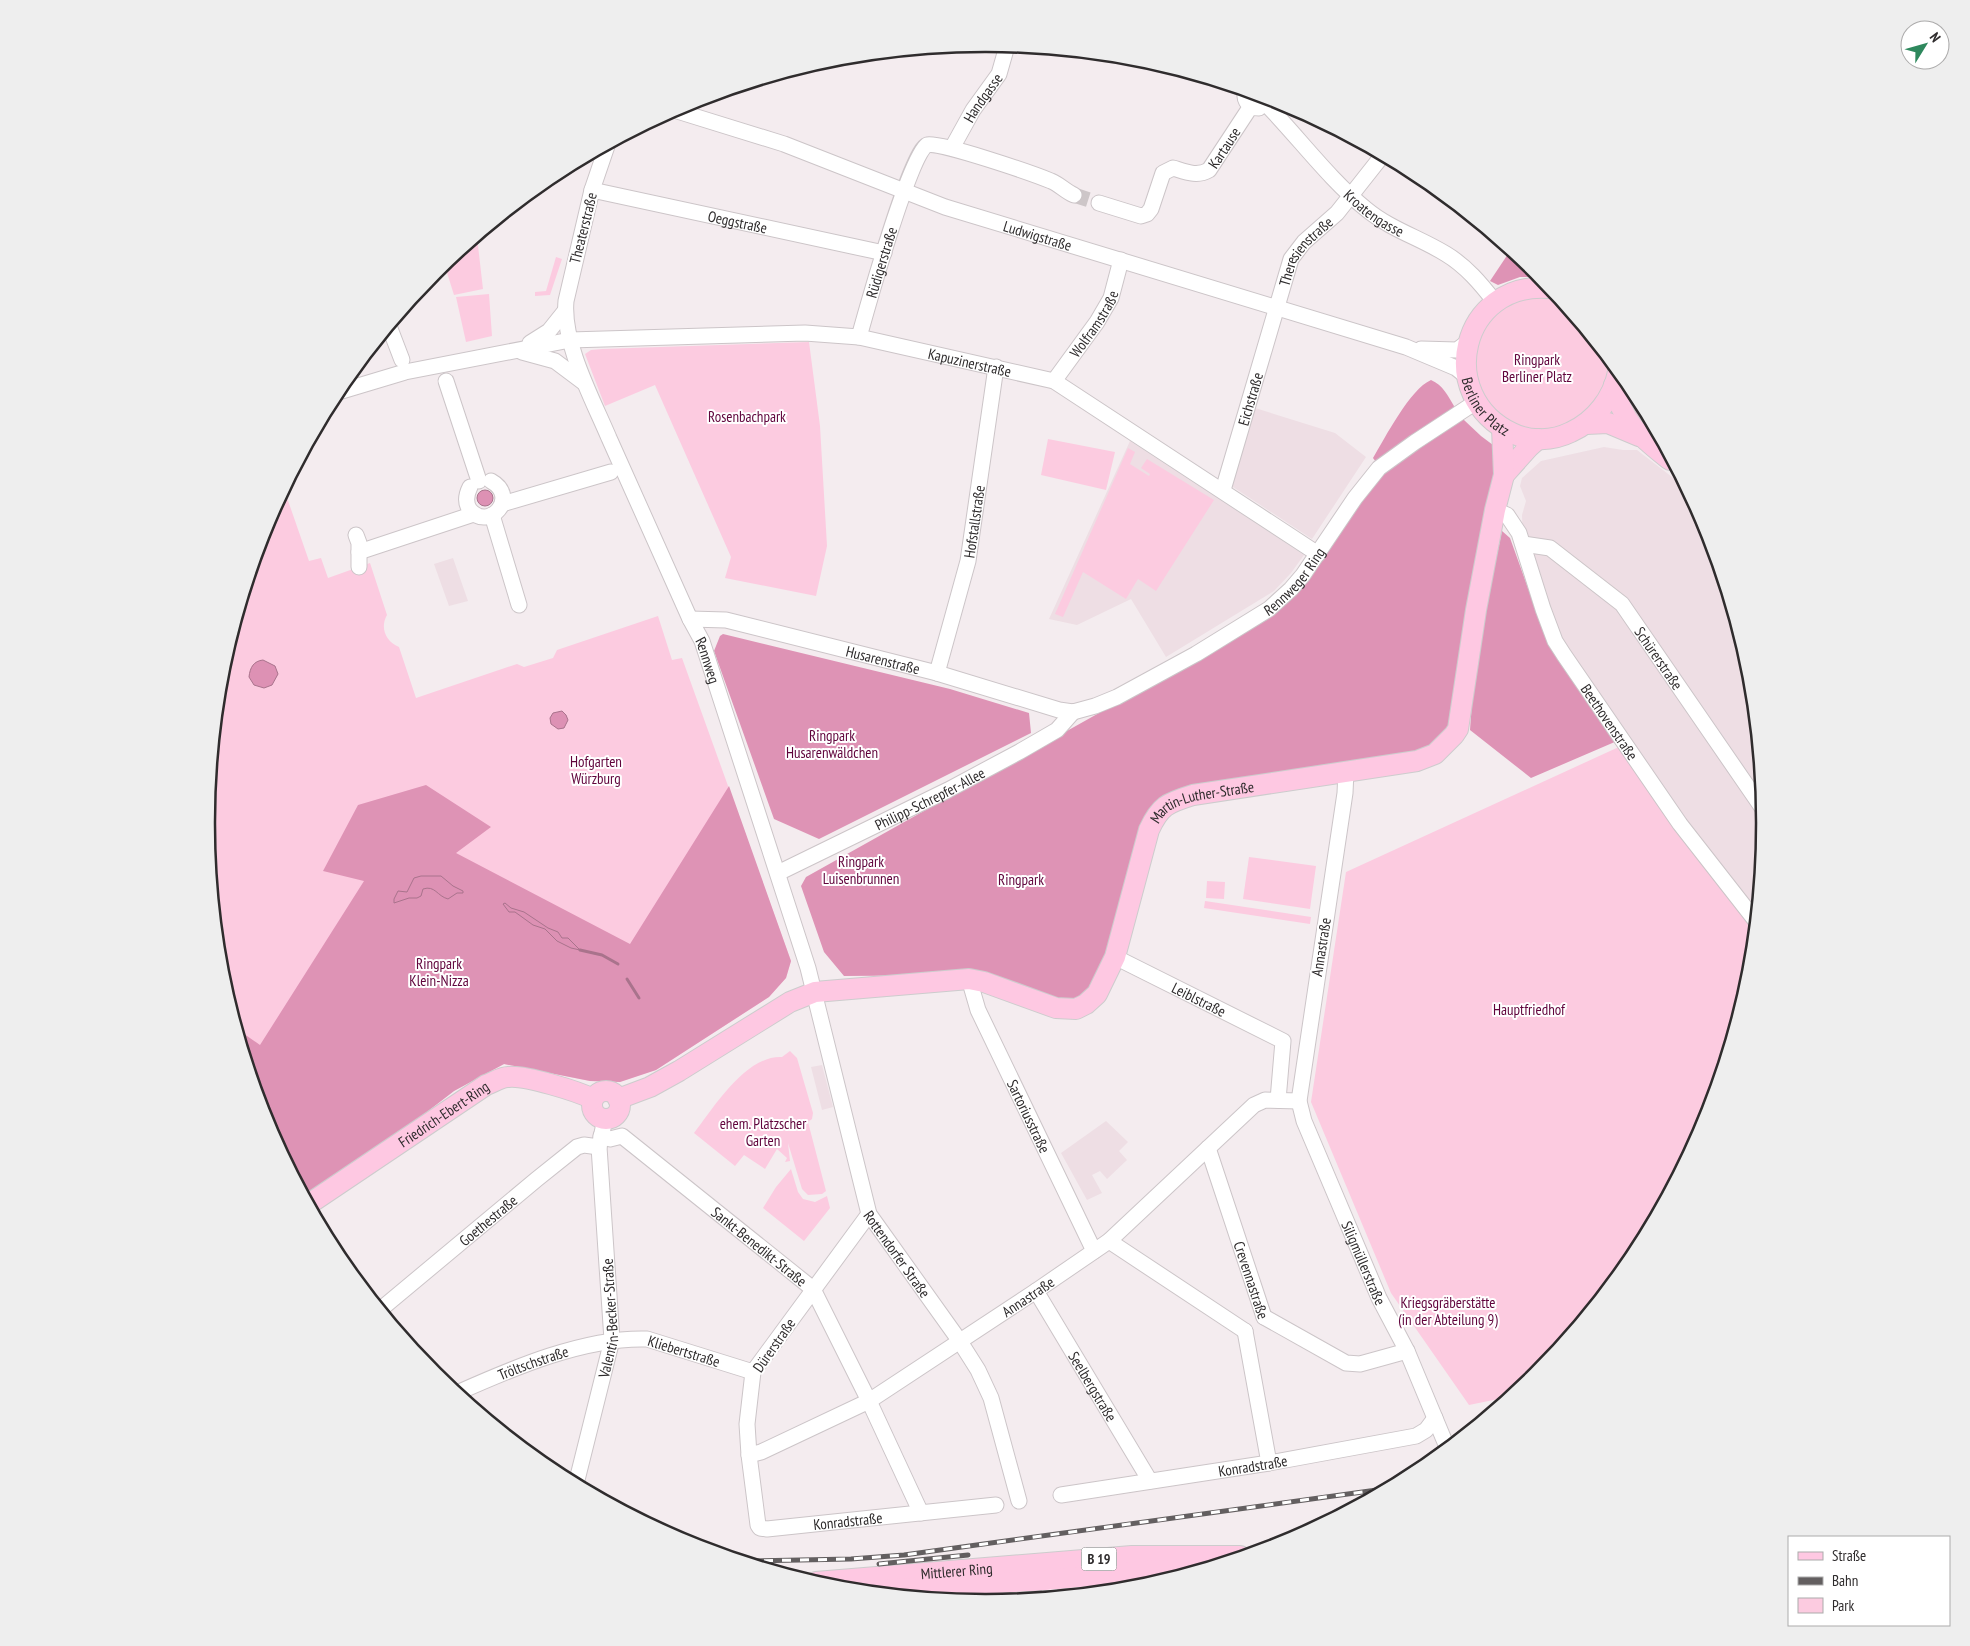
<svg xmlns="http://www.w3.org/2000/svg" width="1970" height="1646" font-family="'PT Sans Narrow',sans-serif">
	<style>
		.built { fill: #eedee4 }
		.green { fill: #fccbe0 }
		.forest { fill: #de93b5 }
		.water { fill: #dd91b4; stroke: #a9738c }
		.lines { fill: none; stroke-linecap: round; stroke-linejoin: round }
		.stream { stroke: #a9738c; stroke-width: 3 }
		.minor-tunnel { stroke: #cdc6c8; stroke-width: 15; stroke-dasharray: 15 8; stroke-linecap: butt }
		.minor-casing { stroke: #ccc5c8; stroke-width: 17 }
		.major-casing { stroke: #cdcccd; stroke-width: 22 }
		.minor { stroke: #fff; stroke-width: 15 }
		.major { stroke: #fec8e2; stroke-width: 20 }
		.rail-casing { stroke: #635f60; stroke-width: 5 }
		.rail { stroke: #fff; stroke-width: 3; stroke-dasharray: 9; stroke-linecap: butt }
		.labels { text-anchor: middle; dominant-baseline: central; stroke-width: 4; stroke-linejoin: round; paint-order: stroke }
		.shield { fill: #fff; stroke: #6d6b6c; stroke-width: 1 }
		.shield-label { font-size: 14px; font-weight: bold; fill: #2f2c2d }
		.street-label { font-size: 15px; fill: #2f2c2d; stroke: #fff }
		.park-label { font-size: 15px; fill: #60043c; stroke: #fff }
		.rim { fill: none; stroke: #2f2c2d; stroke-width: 2.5 }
	</style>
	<rect width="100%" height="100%" fill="#f4ecef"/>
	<path class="built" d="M1252 407 1335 433 1366 457 1312 539 1230 485Z
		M1130 441 1304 555 1291 573 1274 591 1166 657 1131 599 1077 625 1049 619Z
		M1604 447 1623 450H1637L1685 487 1705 525 1749 671 1764 823 1756 912 1643 764 1554 633 1523 544 1522 515 1526 501 1520 486 1522 478 1541 461Z
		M453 558 468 601 449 606 434 564Z
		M822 1065 833 1107 822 1110 811 1067Z
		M1106 1121 1128 1142 1119 1151 1127 1160 1107 1179 1100 1171 1092 1175 1102 1193 1087 1200 1061 1153Z"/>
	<path class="green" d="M477 237 483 289 454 295 444 263Z
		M556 257 562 259 550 295 535 296V292L546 291Z
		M489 294 492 336 466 342 456 297Z
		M1540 296 1557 298 1609 361C1609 384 1600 400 1583 414 1578 417 1573 423 1568 425 1564 427 1557 427 1553 428 1494 438 1451 368 1490 321 1496 314 1504 306 1514 302 1522 299 1531 298 1540 296Z
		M809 342 820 426 827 546 816 596 725 578 731 557 655 385 605 406 585 354 591 350 602 349Z
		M1048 439 1115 452 1106 490 1041 475Z
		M1128 448 1135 452 1130 464 1149 476 1150 474 1141 468 1147 459 1214 500 1156 591 1138 579 1126 599 1083 572 1063 617 1055 614Z
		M284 489 309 561 321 558 328 578 370 563 387 615C380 627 385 641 399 647L416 698 517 664 524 667 553 658 557 650 658 616 672 660 682 658 791 961 786 978 769 997 656 1070 620 1082 590 1081 504 1064 454 1091 321 1195 265 1121 221 975 206 823 221 671 265 525Z
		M1621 746 1709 871 1754 929 1749 975 1705 1121 1633 1256 1536 1374 1508 1397 1469 1405 1391 1293 1311 1102 1346 872Z
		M1249 857 1316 866 1310 909 1243 899Z
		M1207 881 1225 882 1224 899 1206 898Z
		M1205 901 1311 917 1310 924 1204 908Z
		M790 1051 797 1058 813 1113 812 1119 808 1122 826 1191 822 1194 808 1195 802 1189 788 1143 790 1161 785 1162 787 1158 777 1149 765 1169 744 1155 735 1166 694 1133C714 1107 746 1055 782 1057Z
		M791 1169 798 1192 803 1199 815 1202 827 1196 830 1208 804 1241 763 1208 776 1187Z"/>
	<path class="forest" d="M1510 251 1537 273 1530 277H1520L1498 285 1490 281Z
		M1431 380C1443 385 1448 396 1454 406L1453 411 1376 462 1373 458C1385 438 1410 389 1431 380Z
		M1625 381 1633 390 1660 441 1648 434 1623 395Z
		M1457 420H1464L1481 436 1497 448 1494 492 1456 701 1444 739 1427 751 1162 809 1106 970 1074 1007 972 975 844 976 824 952 801 886 806 877 1199 657 1265 617 1383 472Z
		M1502 531 1510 538 1537 613 1558 658 1617 741 1531 778 1470 730 1475 660Z
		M723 634 950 689 1029 713 1031 733 819 839 774 819 714 651 720 636Z
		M426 785 491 827 456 853 630 944 729 786 791 961 786 978 769 997 656 1070 620 1082 590 1081 504 1064 454 1091 309 1203 265 1121 237 1029 260 1045 364 881 323 871 358 805Z"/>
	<path class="water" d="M477 498a8 8 0 1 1 16 0a8 8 0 1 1-16 0Z
		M263 660 275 666 278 674 272 685 264 688 254 685 249 677C250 667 254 661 263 660Z
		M562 711 566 715 568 720 564 728 558 729 551 724 550 718 553 713Z
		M421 876H441L453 886 463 891V893H457L448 899C437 896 435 885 423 889L421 896 417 898H409L394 903V899L398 891 407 892 414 878Z
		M505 903 511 908 524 912 548 928 558 932 562 938H568L580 950 571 948 557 941 545 929 533 925 515 912H509L503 904Z"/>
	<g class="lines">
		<path class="stream" d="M580 950 602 955 618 964
			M627 979 639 998"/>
		<path class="minor-tunnel" d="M1074 195 1099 203"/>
		<defs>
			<g id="minor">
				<path d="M1245 92C1244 101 1249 108 1259 108"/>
				<path id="s1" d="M1266 104C1299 138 1330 180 1366 209 1390 229 1420 238 1446 254 1466 266 1481 284 1495 302"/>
				<path id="s2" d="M674 110 784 144 945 207 1406 347 1456 368 1466 376"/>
				<path id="s3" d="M607 146 592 190 566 301C562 343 593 400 609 438 636 499 663 559 690 619L702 641 808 968 869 1214 959 1340 978 1370 991 1398 1019 1501"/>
				<path id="s4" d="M952 148 973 110 999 74 1007 46"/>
				<path id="s5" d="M592 190 884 253"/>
				<path id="s6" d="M1099 203 1141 216 1147 214 1151 209 1163 173 1173 168C1186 172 1197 177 1209 170L1251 106"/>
				<path d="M389 326 402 360"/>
				<path id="s7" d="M859 337C866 312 911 150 927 145 939 141 1034 174 1051 181 1059 184 1065 191 1074 195"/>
				<path d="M530 343 549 331 565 311"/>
				<path d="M1421 349 1457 350 1469 341"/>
				<path d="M522 352 555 361 583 382"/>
				<path d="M446 381 479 481"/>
				<path id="s8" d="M1054 381 1097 322 1111 298 1121 260"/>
				<path id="s9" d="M335 393 405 372 570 340 805 333 859 337 1054 381 1318 554"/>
				<path d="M470 487C466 495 465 503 470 510 489 532 520 497 491 481"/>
				<path id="s10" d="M1223 490 1291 259 1304 242 1337 213 1382 156"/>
				<path d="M502 504 611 472"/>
				<path id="s11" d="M1495 510 1507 515 1519 533 1543 609 1555 641 1564 655 1680 824 1755 920"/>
				<path d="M492 515 519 605"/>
				<path d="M356 535 359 543V567"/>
				<path id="s12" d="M1523 544 1550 548 1622 604 1763 809"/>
				<path d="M359 552 474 514"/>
				<path id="s13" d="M690 619 726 620 937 673 1059 710 1073 712 1095 706 1117 697 1196 654 1269 609 1291 589 1303 575 1355 498 1379 468 1415 442 1476 402"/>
				<path id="s14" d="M937 673 968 561 996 367"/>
				<path id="s15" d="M1346 771 1345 793 1299 1101 1304 1121 1379 1298 1407 1351 1447 1447"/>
				<path id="s16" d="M778 873 948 790 1019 752 1057 730 1073 712"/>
				<path id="s17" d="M1115 957 1283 1041 1278 1100"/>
				<path id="s18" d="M969 979 978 1010 1094 1251"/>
				<path id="s19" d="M601 1136 610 1139 622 1136 813 1289 869 1401 921 1513"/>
				<path id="s20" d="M1208 1148 1264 1317"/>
				<path id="s21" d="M869 1214 753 1372 747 1424 749 1455 758 1525 760 1528 767 1529 996 1505"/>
				<path d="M1109 1241 1245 1331"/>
				<path id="s22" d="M1036 1291 1150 1481"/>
				<path id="s23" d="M381 1309 537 1179 577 1147 584 1145 599 1147"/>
				<path d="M1264 1317 1346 1363 1360 1364 1407 1351"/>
				<path d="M1245 1331 1269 1463"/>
				<path id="s24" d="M457 1393C513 1368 585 1337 647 1339L753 1372"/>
				<path id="s25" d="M749 1455 761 1452 869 1401 1036 1291 1109 1241 1254 1105 1265 1100 1299 1101"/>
				<path id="s26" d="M576 1484 612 1340 599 1147 605 1119"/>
				<path id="s27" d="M1061 1495 1269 1463 1416 1436 1426 1430 1435 1418"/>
				<path d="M1042 1571 1052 1596"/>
				<path d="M1076 1593 1086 1576"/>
			</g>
			<g id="major">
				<path id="s28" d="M1549 288C1461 281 1434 396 1512 433 1530 442 1553 441 1571 432 1595 421 1613 398 1618 372"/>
				<path d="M1614 385C1622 423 1641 437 1670 460"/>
				<path d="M1586 424 1608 423 1639 436"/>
				<path d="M1504 475 1529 447 1538 439"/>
				<circle cx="606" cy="1105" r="14"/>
				<path id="s29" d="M618 1099 650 1087 679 1071 790 1002 815 992 969 979 984 982 1056 1008 1076 1009 1086 1004 1097 994 1115 957 1149 830C1160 806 1167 803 1193 795L1417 761 1435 754 1454 735 1458 729 1476 610 1495 510 1504 475 1502 428"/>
				<path id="s30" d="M309 1204 486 1085C492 1083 501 1077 508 1077 525 1075 577 1091 593 1099"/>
				<path id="s31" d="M816 1582 1132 1556H1240"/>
				<path d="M879 1590 1045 1580 1147 1571 1197 1569"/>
			</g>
		</defs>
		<use href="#minor" class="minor-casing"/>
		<use href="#major" class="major-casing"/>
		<use href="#minor" class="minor"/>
		<use href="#major" class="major"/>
		<defs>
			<path id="rail" d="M746 1561 851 1559 904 1555 1384 1489
				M879 1564 968 1555"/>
		</defs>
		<use href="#rail" class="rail-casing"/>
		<use href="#rail" class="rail"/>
	</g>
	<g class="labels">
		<rect class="shield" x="1081.5" y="1547.5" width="35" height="23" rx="4"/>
		<g class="shield-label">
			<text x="1099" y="1559">B 19</text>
		</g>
		<g class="street-label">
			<text stroke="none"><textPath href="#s4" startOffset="59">Handgasse</textPath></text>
			<text stroke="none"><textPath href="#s6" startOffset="170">Kartause</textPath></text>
			<text stroke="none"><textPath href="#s1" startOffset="154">Kroatengasse</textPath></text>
			<text stroke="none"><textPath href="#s5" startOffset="149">Oeggstraße</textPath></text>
			<text transform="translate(583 228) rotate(-76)">Theaterstraße</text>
			<text stroke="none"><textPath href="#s2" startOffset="385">Ludwigstraße</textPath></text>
			<text stroke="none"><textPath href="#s10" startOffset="255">Theresienstraße</textPath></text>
			<text stroke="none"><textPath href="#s7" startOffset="78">Rüdigerstraße</textPath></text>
			<text stroke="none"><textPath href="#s8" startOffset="70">Wolframstraße</textPath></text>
			<text stroke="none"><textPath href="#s9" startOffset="644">Kapuzinerstraße</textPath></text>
			<text stroke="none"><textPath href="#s10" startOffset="95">Eichstraße</textPath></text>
			<text stroke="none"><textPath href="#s28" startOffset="176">Berliner Platz</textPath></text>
			<text stroke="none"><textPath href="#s14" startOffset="156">Hofstallstraße</textPath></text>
			<text stroke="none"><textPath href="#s13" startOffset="655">Rennweger Ring</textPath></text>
			<text stroke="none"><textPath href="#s12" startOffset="184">Schürerstraße</textPath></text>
			<text stroke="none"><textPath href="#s13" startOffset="198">Husarenstraße</textPath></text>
			<text stroke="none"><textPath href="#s3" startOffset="549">Rennweg</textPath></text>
			<text stroke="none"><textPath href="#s11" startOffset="246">Beethovenstraße</textPath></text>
			<text stroke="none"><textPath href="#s16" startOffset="169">Philipp-Schrepfer-Allee</textPath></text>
			<text stroke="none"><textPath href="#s29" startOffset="755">Martin-Luther-Straße</textPath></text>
			<text transform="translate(1321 947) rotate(-81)">Annastraße</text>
			<text stroke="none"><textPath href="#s17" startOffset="94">Leiblstraße</textPath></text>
			<text stroke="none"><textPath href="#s30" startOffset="162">Friedrich-Ebert-Ring</textPath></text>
			<text stroke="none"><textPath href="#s18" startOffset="150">Sartoriusstraße</textPath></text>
			<text stroke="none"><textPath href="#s23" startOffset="139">Goethestraße</textPath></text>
			<text stroke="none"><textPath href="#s19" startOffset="198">Sankt-Benedikt-Straße</textPath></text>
			<text stroke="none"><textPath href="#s3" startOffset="1175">Rottendorfer Straße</textPath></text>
			<text stroke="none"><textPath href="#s15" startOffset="508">Siligmüllerstraße</textPath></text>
			<text stroke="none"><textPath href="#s20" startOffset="139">Crevennastraße</textPath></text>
			<text stroke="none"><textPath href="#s25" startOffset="322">Annastraße</textPath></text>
			<text stroke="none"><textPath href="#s26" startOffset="170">Valentin-Becker-Straße</textPath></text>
			<text transform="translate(774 1345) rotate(-55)">Dürerstraße</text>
			<text stroke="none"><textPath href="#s24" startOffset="238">Kliebertstraße</textPath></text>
			<text stroke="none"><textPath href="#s24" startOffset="82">Tröltschstraße</textPath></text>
			<text stroke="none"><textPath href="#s22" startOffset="111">Seelbergstraße</textPath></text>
			<text stroke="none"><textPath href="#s27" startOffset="194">Konradstraße</textPath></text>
			<text stroke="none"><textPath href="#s21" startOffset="442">Konradstraße</textPath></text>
			<text stroke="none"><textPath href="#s31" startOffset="141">Mittlerer Ring</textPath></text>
		</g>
		<g class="park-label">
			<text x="1537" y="359">Ringpark<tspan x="1537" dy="17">Berliner Platz</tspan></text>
			<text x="747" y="416">Rosenbachpark</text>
			<text x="832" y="735">Ringpark<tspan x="832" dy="17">Husarenwäldchen</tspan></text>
			<text x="596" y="761">Hofgarten<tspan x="596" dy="17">Würzburg</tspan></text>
			<text x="861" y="861">Ringpark<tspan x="861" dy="17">Luisenbrunnen</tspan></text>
			<text x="1021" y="879">Ringpark</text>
			<text x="439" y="963">Ringpark<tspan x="439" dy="17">Klein-Nizza</tspan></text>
			<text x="1529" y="1009">Hauptfriedhof</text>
			<text x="763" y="1123">ehem. Platzscher<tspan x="763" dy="17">Garten</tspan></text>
			<text x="1448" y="1302">Kriegsgräberstätte<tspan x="1448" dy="17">(in der Abteilung 9)</tspan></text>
		</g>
	</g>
	<path d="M0 0H1970V1646H0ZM985 52H986A770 770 0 0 1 1756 822V824A770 770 0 0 1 986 1594H985A770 770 0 0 1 215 824V822A770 770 0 0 1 985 52Z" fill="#eee" fill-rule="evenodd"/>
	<path class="rim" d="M985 52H986A770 770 0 0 1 1756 822V824A770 770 0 0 1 986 1594H985A770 770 0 0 1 215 824V822A770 770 0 0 1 985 52Z"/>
	<rect x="1788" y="1536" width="162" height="90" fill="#ffffff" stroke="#acabab"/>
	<rect x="1798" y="1552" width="25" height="8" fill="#fec8e2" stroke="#acabab"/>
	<text x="1832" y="1561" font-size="15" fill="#2f2c2d">Straße</text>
	<rect x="1798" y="1577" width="25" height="8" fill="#635f60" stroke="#acabab"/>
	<text x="1832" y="1586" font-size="15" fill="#2f2c2d">Bahn</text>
	<rect x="1798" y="1598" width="25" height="15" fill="#fccbe0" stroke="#acabab"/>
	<text x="1832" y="1611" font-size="15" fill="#2f2c2d">Park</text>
	<g transform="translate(1925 45) rotate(53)"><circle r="24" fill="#ffffff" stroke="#acabab"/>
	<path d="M0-4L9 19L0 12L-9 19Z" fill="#2e885d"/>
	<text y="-8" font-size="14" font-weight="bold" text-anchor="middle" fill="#2f2c2d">N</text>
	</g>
</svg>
